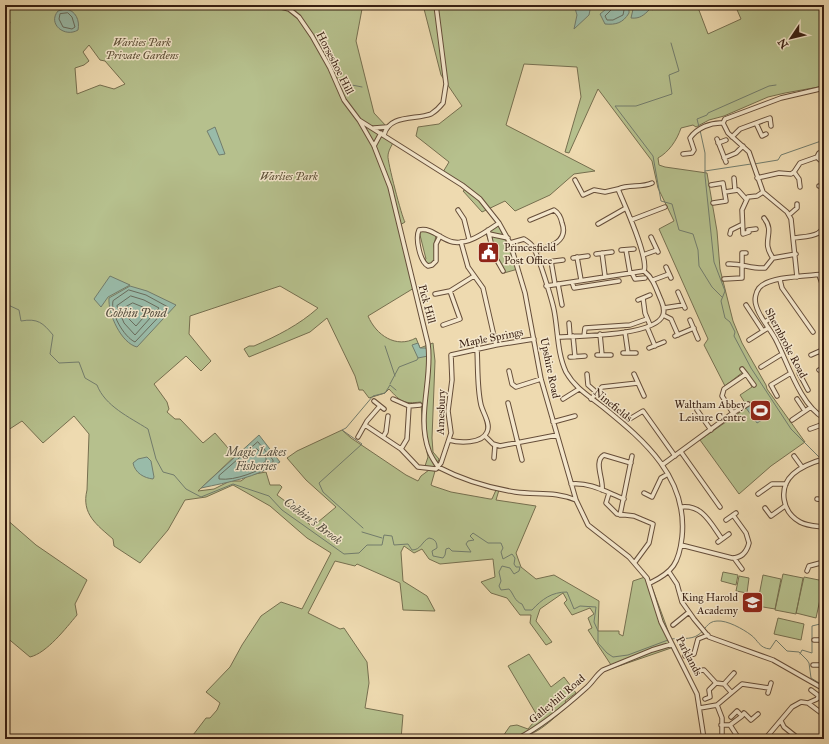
<svg xmlns="http://www.w3.org/2000/svg" width="829" height="744" font-family="'IM FELL Great Primer',serif">
	<style>
		.green { fill: #b6c08d; stroke: #766f4f; fill-rule: evenodd }
		.water { fill: #99bba9; stroke: #727c6c }
		.lines { fill: none; stroke-linecap: round; stroke-linejoin: round }
		.shore { stroke: #686c5d; stroke-width: 1 }
		.stream { stroke: #727c6c; stroke-width: 1 }
		.minor-casing { stroke: #654d39; stroke-width: 5.5 }
		.minor { stroke: #f4e7cc; stroke-width: 3.5 }
		.labels { text-anchor: middle; dominant-baseline: central; stroke-width: 3; stroke-linejoin: round; paint-order: stroke }
		.park-label { font-size: 11px; font-style: italic; fill: #5d4f36; stroke: #f4e7cc }
		.street-label { font-size: 11px; fill: #371e11; stroke: #f4e7cc }
		.poi-label { font-size: 11px; fill: #371e11; stroke: #f4e7cc; text-anchor: end }
		.water-label { font-size: 12px; font-style: italic; fill: #544d3f; stroke: #f4e7cc }
	</style>
	<rect width="100%" height="100%" fill="#eedab0"/>
	<filter id="stains"><feTurbulence type="fractalNoise" baseFrequency=".005" numOctaves="4"/><feColorMatrix values="0 0 0 0 .2 0 0 0 0 .09 0 0 0 0 .02 0 0 0 .5 -.17"/></filter>
	<radialGradient id="worn" r=".72"><stop offset=".6" stop-color="#630" stop-opacity="0"/><stop offset="1" stop-color="#630" stop-opacity=".3"/></radialGradient>
	<path class="green" d="M5 5H374L362 9 356 41 374 113 387 127 384 135 394 141C392 145 388 151 388 156 387 160 402 218 405 222L400 225 414 288 368 316C376 335 396 349 416 338L420 348 433 343 435 361 432 438 433 452 439 459 436 469 425 466 428 457 423 434 421 402C403 404 401 402 389 389L385 393 369 398 363 390H359L355 376 327 318 310 332 249 357 244 349 249 346H254C277 336 299 325 318 308L280 286 190 316 189 334 211 361 201 371 186 356 154 384 167 402 169 409 167 412 175 419H180L203 443 215 433 235 456 198 491 214 489 230 481H241L249 475 266 472 270 485H280L282 487 277 495 293 507 312 527 336 507 306 480 287 458 297 451 342 430 351 438 406 475 418 481 421 476 429 470 435 471 431 485 433 486 451 492 490 499H492L496 490H499L496 500 536 506 516 553 521 567 536 579 554 575 599 601 598 631H619V634L623 636 633 581 648 576 674 647 613 668 588 630 592 628 588 618 594 614 590 608 572 615 564 603 567 600 563 593 540 609 536 621 552 642 546 645 530 623 531 615H520L507 598 491 593 481 582 495 577 493 559 440 564 429 559 422 549 414 553 404 546 401 552 403 581 427 596 435 611 403 610 400 583 357 564 355 566 335 561 308 613 340 629 344 628 367 662 369 683 365 708 403 715 401 739H190L206 718H210L217 710 220 703 206 692 230 667 242 645 261 616 281 602 302 609 331 553 307 538 270 506 233 485 206 497 185 500 168 530 140 563 114 546 113 539C97 525 81 514 87 490L89 434 74 416 43 443 22 421 5 432V29L10 23ZM89 45 100 60 105 61 125 84 114 89 100 85 77 94 75 68 84 65 89 61 83 52Z
		M423 5H646L653 10 656 5H697L708 34 741 19 735 5H824V86L785 93 768 97 724 116 709 120 696 127 693 125 681 128C677 140 669 152 658 158L659 165 665 167 707 173 717 231 720 269 733 321 742 343 766 385 767 389 805 442 771 466 739 494 700 440 746 408 747 406 740 395 752 387 743 372 725 386 704 345 708 339 659 229 674 221 658 188 652 161 598 89 569 153 565 152 581 97 577 67 524 64 506 125 595 171 574 174 550 195 515 211 505 201 482 212 463 191 466 189 443 172 449 162 416 136 418 127 439 124 462 106 441 75Z
		M498 224 518 269 504 273 496 263 486 233Z
		M423 230 436 235 434 246 436 258 431 264H427L424 261 426 259 420 235V231Z
		M5 518 36 545 87 580 75 604 77 615C66 628 47 653 30 657L5 636Z
		M723 572 738 575 736 585 721 581Z
		M783 574 803 578 796 614 775 610Z
		M763 575 781 579 775 609 757 606Z
		M739 576 749 578 747 593 736 591Z
		M804 577 824 581 816 618 796 613Z
		M778 618 804 624 801 640 774 634Z
		M529 654 551 687 564 677 576 693 565 701 568 706C543 727 535 739 501 739L510 726 517 725 528 729 538 717 508 666Z"/>
	<path class="water" d="M574 5H586L590 10 589 15 574 29 577 15Z
		M611 5H629V13C623 23 616 25 605 24L600 14Z
		M634 5H645L650 9C644 15 640 19 631 18Z
		M65 9C76 10 80 21 78 30 65 38 47 24 58 11Z
		M215 127 225 154 219 155 207 131Z
		M110 276 130 285 108 297 101 307 94 299Z
		M130 286 147 291 176 305 137 347C121 343 108 314 109 298Z
		M418 343 420 348H426L428 356 418 358 412 345Z
		M752 405 762 420 757 423 746 408Z
		M259 435 280 462C255 478 229 482 201 488Z
		M147 457 151 461 154 477 153 479C144 478 135 473 133 463L138 459Z"/>
	<g class="lines">
		<path class="shore" d="M613 5 612 9 605 16 607 20H613L623 15 625 5
			M68 13 72 17 75 27 72 29 63 27 59 19 60 14Z
			M129 290 146 295 168 307 135 342C124 337 110 313 113 301Z
			M131 296 144 300 159 308 135 335 124 323 117 306Z
			M133 303 150 310 136 326 129 319 124 308Z
			M258 442 273 460V462C259 471 236 481 219 479V476Z
			M257 449 266 458V461L260 465 236 471V468Z"/>
		<path class="stream" d="M671 43 679 71 669 75 672 94 636 106H615L653 156 661 201 672 204 679 230 693 234 698 250 699 266 712 287 722 297
			M339 82 349 84
			M352 85 362 87
			M699 127 697 119 707 115 708 113 769 86 776 85
			M700 130 705 153V176L714 262 725 291 721 301 725 318 730 322 735 332 734 336 751 368 791 429 821 459
			M754 164 778 160 781 155 824 140
			M705 171 751 164
			M5 308 6 304 19 310 21 321C38 318 43 323 53 335L50 354 59 363 79 362 85 378 97 385C105 406 129 417 148 429L156 459 163 472 174 475 186 489 201 497 233 484 269 496 282 510 344 554 359 553 367 545H382L384 535 392 536 394 545 408 544 412 550C421 550 422 541 429 538 435 539 437 542 437 548L432 551 433 556 443 558 445 555 446 549 449 548 452 551 471 552 466 544 468 541 474 540 470 536 473 533 488 543H501L503 548 501 552 503 559 512 554 515 558 514 564 516 567H520L519 571 514 574 510 568 502 566 499 572 501 581 499 586 501 590 509 589C514 594 514 601 522 604L525 610H532C542 599 552 592 567 592L574 609 580 606 596 607 594 622 598 631V643L607 653 613 657 628 655 668 640
			M385 346 395 376
			M390 384 399 367 417 360 418 358
			M822 462 824 466
			M363 528 323 492 319 483 362 444 342 430 346 428 373 396 385 393 390 385 396 390
			M362 532 382 538
			M671 639C679 638 691 640 698 635 705 631 707 621 717 621 727 620 743 629 751 635 758 640 759 648 770 649L776 640 787 651 799 652 807 660 809 663 811 678 824 686
			M800 654 802 650 812 653V626L824 623"/>
		<defs>
			<path id="minor" d="M249 5 254 7 277 6 289 9 299 17 312 36 330 68 344 100 359 120 462 185 480 199 499 223 510 243 525 293 541 379 576 500 588 525 629 557 647 578 661 622 697 694 704 739
				M359 120 374 146 390 187 428 344C433 379 416 417 429 451 431 457 435 462 438 467 461 479 490 488 515 492 536 495 556 491 576 500
				M723 123 728 133 749 152 763 192 787 212 791 219 797 277
				M723 123 725 119 781 98 824 88
				M756 123 762 136 766 134
				M374 128 387 127
				M384 135C389 114 416 120 431 114 436 111 439 108 443 103L446 84 436 5
				M732 137 740 129 770 118 771 126
				M717 139 726 162
				M718 143 726 140
				M374 146 381 133
				M819 153 817 157 820 160
				M683 154 692 153 694 150 690 138C697 128 711 122 723 123
				M724 158 736 153 743 146
				M794 172 799 179 800 187
				M734 178 735 190
				M757 178 779 173 791 174 794 172 800 163 817 157
				M575 180 583 195 594 190 605 192 618 189
				M711 185 723 183 726 201 713 203
				M819 186H822L824 182
				M725 192 738 190 746 199
				M458 210 464 219 469 239
				M789 215 797 208V204
				M764 218C776 233 760 241 773 258
				M530 220 554 210C559 213 561 218 562 223 569 242 549 247 535 251
				M631 220 665 207
				M598 224 626 208
				M756 229 748 230 749 232 743 234 742 210 748 197 757 196 763 192
				M488 230 494 255 503 271
				M489 234 508 238
				M730 234 731 230 741 225
				M440 236 436 244V261L432 265 428 266C420 262 415 238 419 230 432 227 441 240 453 242 469 245 487 231 499 223
				M651 237 658 252
				M794 238C809 236 827 237 823 218 822 212 822 210 824 205
				M461 242 468 267 483 288 496 345
				M510 243 524 239C527 241 531 243 533 247 538 254 552 300 554 310 558 330 557 353 566 372 575 388 589 396 603 407 645 441 688 478 682 537 679 563 673 572 650 583
				M621 250 634 249
				M626 250 630 273
				M602 253 605 276
				M596 254 612 252
				M643 255 657 250
				M577 257 581 280
				M573 258 588 256
				M551 261 555 284
				M547 262 563 260
				M728 264C741 263 751 269 765 268L773 258 796 254
				M666 267 671 278
				M644 271C649 257 624 204 618 189 629 184 641 188 652 183
				M632 273 635 279 645 278
				M824 274C809 276 769 276 759 288 756 292 754 299 756 305 759 318 771 329 777 342 788 364 801 406 824 418
				M819 275 824 289
				M724 279 742 278V253H746
				M653 280 669 274
				M780 280 782 288 813 332
				M572 282 574 288 619 281
				M558 284 562 305
				M546 286 644 271C654 279 656 289 661 300 663 305 665 309 663 315 656 336 578 336 558 337
				M678 292 685 308
				M435 294 450 291 474 276
				M643 298 645 313 650 325
				M638 300 650 295
				M746 305 763 331
				M664 308 683 305
				M663 315 671 319 678 335
				M690 320 698 339
				M765 322 771 318
				M569 323 570 336
				M443 325 460 319 450 291
				M647 327 655 346
				M625 332 628 353
				M600 334 602 355
				M573 336 575 357
				M584 336 585 328 630 325 647 319
				M675 336 694 328
				M749 340 768 328
				M649 348 664 342
				M623 353H636
				M597 355H611
				M811 355 820 351 824 359
				M570 357 585 356
				M761 367 782 354
				M742 369 746 374
				M819 370 824 368
				M509 371 512 384 516 387 541 379
				M799 373 808 390
				M587 374 588 385 596 392
				M634 374 644 396
				M777 396 771 385 791 373
				M393 399 409 406
				M563 399 579 389
				M591 399 602 387 638 383
				M797 399 805 411
				M374 401 384 409
				M508 403 522 460
				M697 410 711 430
				M733 413 748 404
				M628 420 643 411 675 456
				M792 420 811 407
				M553 422 575 416
				M365 425 401 449 418 467 436 469 441 463 451 433 448 411 452 380 451 355 496 345 534 339
				M810 429 821 425 823 418
				M485 436 493 444 500 446 557 435
				M358 437 367 421 380 406
				M383 437 386 432 388 416
				M449 440C459 443 482 444 487 432 491 424 483 413 481 405 477 388 478 367 477 349
				M401 449 407 439 409 406 420 405
				M681 452 720 507
				M794 456 802 467
				M494 458 495 445
				M824 459C813 462 802 466 793 474 778 488 782 512 800 522 807 526 816 526 824 527
				M662 465 733 413 722 396 724 389 746 374 754 385
				M571 484C590 482 606 492 624 499
				M602 490C604 480 593 461 604 455L631 463
				M609 493 606 503 617 514 634 516 653 524 649 543 635 562
				M644 493 652 497 661 478 668 474
				M758 494 772 484H786
				M817 499 824 500
				M682 507C703 505 711 524 722 539
				M765 508 771 516 785 506
				M620 515 632 456
				M726 520 736 513
				M718 542 729 534
				M681 545 732 558C742 558 747 551 749 543L746 533 733 515
				M734 558 742 569
				M807 571 809 566 824 562
				M669 572 677 584 682 602 694 619 709 637 773 660 824 689
				M673 625 689 612
				M814 640H824
				M685 656 694 654 698 639 708 635
				M813 665H824
				M697 671 704 670 716 683 724 684 731 692
				M724 684 734 673
				M768 693 771 683
				M705 699 710 697 709 690 716 683
				M808 703 817 699 819 696 811 690
				M717 705 722 718V739
				M700 708 717 705 742 684 769 688
				M742 716 744 713 751 720 758 714
				M781 721 784 727 799 739
				M721 725H730L742 716 737 711 731 717
				M730 725 739 739
				M517 739C542 726 565 707 586 688 593 682 596 675 603 670L652 650 672 644
				M765 739 792 707 801 702 808 703 824 715"/>
		</defs>
		<use href="#minor" class="minor-casing"/>
		<use href="#minor" class="minor"/>
	</g>
	<defs>
		<symbol id="civic-square" viewBox="-11 -11 22 22"><rect x="-9" y="-9" width="18" height="18" rx="4" fill="#8f2418" stroke="#f4e7cc"/><path d="M-.6-6.5H3V-4.5H.6V-3L4-1V1h2V6H-6V1h2V-1L-.6-3ZM-1.2 2.5V6h2.4V2.5Z" fill="#fff"/></symbol>
		<symbol id="stadium-square" viewBox="-11 -11 22 22"><rect x="-9" y="-9" width="18" height="18" rx="4" fill="#8f2418" stroke="#f4e7cc"/><path d="M0-5a6.5 5 0 1 0 0 10a6.5 5 0 1 0 0-10ZM-3.5-1.8h7v3.6h-7Z" fill="#fff"/></symbol>
		<symbol id="school-square" viewBox="-11 -11 22 22"><rect x="-9" y="-9" width="18" height="18" rx="4" fill="#8f2418" stroke="#f4e7cc"/><path d="M0-5L7-2L0 1L-7-2ZM-4 1L0 2.5L4 1V4Q0 6-4 4Z" fill="#fff"/></symbol>
	</defs>
	<g fill-rule="evenodd">
		<use href="#civic-square" x="476" y="240" width="25" height="25"/>
		<use href="#stadium-square" x="748" y="398" width="25" height="25"/>
		<use href="#school-square" x="740" y="590" width="25" height="25"/>
	</g>
	<g class="labels">
		<g class="park-label">
			<text x="142" y="42">Warlies Park<tspan x="142" dy="13">Private Gardens</tspan></text>
			<text x="289" y="176">Warlies Park</text>
		</g>
		<g class="street-label">
			<text transform="translate(335 63) rotate(63)">Horseshoe Hill</text>
			<text transform="translate(427 304) rotate(75)">Pick Hill</text>
			<text transform="translate(491 338) rotate(-11)">Maple Springs</text>
			<text transform="translate(786 343) rotate(62)">Shernbroke Road</text>
			<text transform="translate(550 368) rotate(78)">Upshire Road</text>
			<text transform="translate(613 405) rotate(39)">Ninefields</text>
			<text transform="translate(441 412) rotate(-88)">Amesbury</text>
			<text transform="translate(689 656) rotate(62)">Parklands</text>
			<text transform="translate(557 699) rotate(-40)">Galleyhill Road</text>
		</g>
		<g class="poi-label">
			<text x="504" y="247" text-anchor="start">Princesfield<tspan x="504" dy="13">Post Office</tspan></text>
			<text x="746" y="404">Waltham Abbey<tspan x="746" dy="13">Leisure Centre</tspan></text>
			<text x="738" y="597">King Harold<tspan x="738" dy="13">Academy</tspan></text>
		</g>
		<g class="water-label">
			<text x="136" y="313">Cobbin Pond</text>
			<text x="256" y="452">Magic Lakes<tspan x="256" dy="14">Fisheries</tspan></text>
			<text transform="translate(313 521) rotate(37)">Cobbin's Brook</text>
		</g>
	</g>
	<rect width="829" height="744" fill="none" stroke="#eedab0" stroke-width="20"/>
	<rect x="6" y="6" width="817" height="732" fill="none" stroke="#371e11" stroke-width="2"/>
	<rect x="10" y="10" width="809" height="724" fill="none" stroke="#371e11"/>
	<g transform="translate(791 38) rotate(235)" stroke="#f4e7cc" stroke-width="3" paint-order="stroke">
	<path d="M0-3L7 15L0 10L-7 15Z" fill="#371e11"/>
	<text y="-6" font-size="11" font-weight="bold" text-anchor="middle" fill="#371e11">N</text>
	</g>
	<rect width="100%" height="100%" filter="url(#stains)"/>
	<rect width="100%" height="100%" fill="url(#worn)"/>
</svg>
